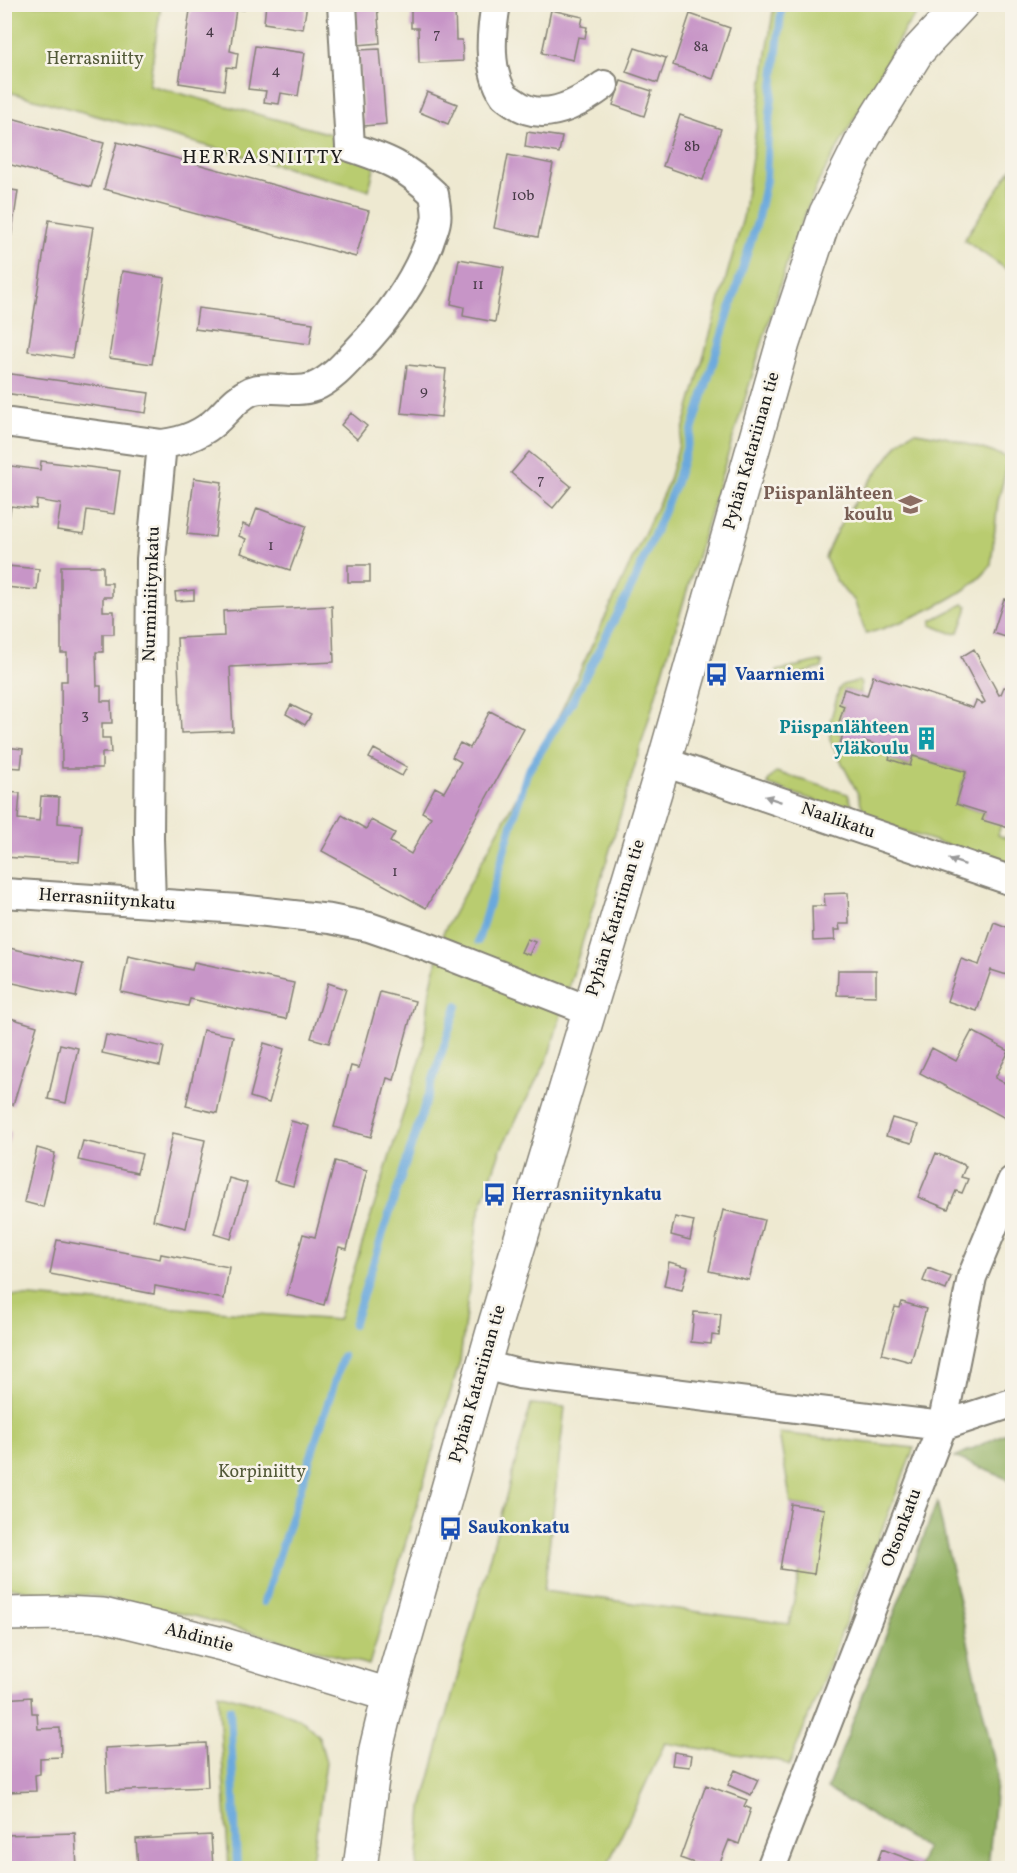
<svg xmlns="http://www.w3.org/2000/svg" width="1017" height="1873" font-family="Vollkorn,serif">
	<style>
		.green { fill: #b9cc70; stroke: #6a7446; stroke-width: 1.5 }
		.forest { fill: #92b062; stroke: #57663f; stroke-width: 1.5 }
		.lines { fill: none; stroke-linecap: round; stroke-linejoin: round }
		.stream { stroke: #6aa9dd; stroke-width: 8 }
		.building { fill: #c795c7 }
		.street-casing { stroke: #858276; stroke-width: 32 }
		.secondary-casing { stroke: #858276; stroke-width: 36 }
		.street { stroke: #fff; stroke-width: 28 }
		.secondary { stroke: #fff; stroke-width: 33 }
		.oneway { fill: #999 }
		.labels { text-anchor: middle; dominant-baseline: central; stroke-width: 5; stroke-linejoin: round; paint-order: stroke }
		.number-label { font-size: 15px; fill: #473a47 }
		.park-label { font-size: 18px; fill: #535a39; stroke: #f7f3e8 }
		.street-label { font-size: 18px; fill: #1c1c1c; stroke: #f7f3e8 }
		.education-label { font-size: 18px; font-weight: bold; fill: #785e54; stroke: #f7f3e8; text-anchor: end }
		.transit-label { font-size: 18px; font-weight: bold; fill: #164399; stroke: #f7f3e8; text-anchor: start }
		.culture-label { font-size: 18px; font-weight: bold; fill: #0d838f; stroke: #f7f3e8; text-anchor: end }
		.neighbourhood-label { font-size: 20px; letter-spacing: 1.5px; fill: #1c1c1c; stroke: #f7f3e8 }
	</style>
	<rect width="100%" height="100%" fill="#f7f3e8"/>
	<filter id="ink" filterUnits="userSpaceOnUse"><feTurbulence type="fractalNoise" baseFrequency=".0167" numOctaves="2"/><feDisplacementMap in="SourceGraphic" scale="12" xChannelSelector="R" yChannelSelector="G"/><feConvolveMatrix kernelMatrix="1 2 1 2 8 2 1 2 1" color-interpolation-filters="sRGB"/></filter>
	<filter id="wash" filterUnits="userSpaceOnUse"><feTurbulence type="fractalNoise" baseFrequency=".008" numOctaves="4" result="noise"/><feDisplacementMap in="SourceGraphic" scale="24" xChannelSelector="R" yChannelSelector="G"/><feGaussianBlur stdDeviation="1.35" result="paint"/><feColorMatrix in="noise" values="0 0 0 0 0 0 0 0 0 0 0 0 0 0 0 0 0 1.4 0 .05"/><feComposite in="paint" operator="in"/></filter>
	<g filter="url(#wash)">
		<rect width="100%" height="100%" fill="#eee9d1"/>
		<path class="green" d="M4 5H161L149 85 379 147 369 190 5 91Z
			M774 5H925L906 27 819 181 793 243 716 493 548 1058 500 1151 478 1216 460 1361 369 1665 194 1616 89 1595 43 1594 5 1586 4 1295 338 1320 423 1051 430 990 443 933 550 735 668 483 743 218Z
			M1012 168V273L964 240Z
			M916 432 945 437 1007 457 1006 470 998 501 991 565C972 595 900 624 866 634L854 600 846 593 836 580 825 558C837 519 877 474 901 440L911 433Z
			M963 604 967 606V610L959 632 951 633 931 625 932 620Z
			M819 661 823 663 822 668 780 679 775 677 777 671Z
			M858 681 861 683 860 694 844 689V706L836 732 843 734 840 745 861 751 864 741 892 749 889 759 909 766 913 756 966 772 956 804 985 813 983 819 1001 825 998 835 1012 840V866L866 819 858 794 830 740V722L839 689 842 685Z
			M776 772 848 794 852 805 850 812 768 785V781Z
			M531 1404 565 1407 544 1591 789 1624 800 1571 824 1509 791 1504 779 1433 914 1448 789 1766 781 1761 665 1743 606 1868H417L422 1808Z
			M218 1693 277 1709 304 1721 319 1737 326 1762 311 1868H229Z"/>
		<path class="forest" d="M1012 1430V1481L955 1457Z
			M937 1502 997 1773 988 1868H918L926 1848 827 1789Z"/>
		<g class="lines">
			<path class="stream" d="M478 941 527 773 572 702 633 584 675 485 757 222 766 180 768 134 782 4
				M353 1325 457 1006
				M264 1602 343 1356
				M230 1709 237 1868"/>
		</g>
		<g id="blocks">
			<path class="building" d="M191 4H245L244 10 236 9 230 51 238 53 236 68 227 67 224 90 179 83Z
				M266 4H307L303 29 264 23Z
				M355 4H377L380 43 358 45Z
				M455 7 456 40H462L463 61 419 63 418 28H411V9Z
				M551 10 583 17 581 26 587 27 585 38 578 37 573 60 542 53Z
				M690 14 730 28 713 79 673 65Z
				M255 46 305 53 298 96 281 93 279 104 264 102 266 91 248 89Z
				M635 48 666 58 658 83 626 72Z
				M380 49 386 124 364 126 358 50Z
				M621 81 652 91 644 116 613 105Z
				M427 92 457 104 448 124 419 112Z
				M680 115 721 129 703 180 663 166Z
				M4 116 104 143 91 187 4 163Z
				M527 132 562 137 559 153 525 147Z
				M117 142 369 211 356 257 104 189Z
				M508 155 553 164 538 237 494 228Z
				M4 189 18 191 6 273H4Z
				M49 220 93 227 72 358 28 351Z
				M459 259 504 267 495 322 463 316 464 307 451 304Z
				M122 271 165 278 152 364 109 358Z
				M198 308 313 323 310 344 195 329Z
				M407 365 446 369 441 417 401 413Z
				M4 373 149 393 146 413 4 393Z
				M351 413 367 426 357 439 341 425Z
				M529 452 571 486 553 508 511 473Z
				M41 461 120 471 114 514 87 510 84 534 57 530 61 504 37 500 36 509 11 506 7 532H4V465L40 470Z
				M194 478 222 482 215 537 187 534Z
				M257 508 306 526 290 570 241 553 246 539 239 536 243 524 250 527Z
				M348 565H370V582H348Z
				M7 566 39 569 37 590 5 587Z
				M61 566H103V583H112V597H103V611H114V634H103V652H96L97 686H101V701H111L112 723H102V738H110L111 753H102V768H62L61 681H67V653H61Z
				M194 590V600L176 601 175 592Z
				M1012 590V639L993 633 1004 599 1008 600Z
				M332 606 334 662 230 667 233 731 181 733 177 638 224 636 223 611Z
				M974 649 999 695 1001 694 1004 687 1010 688 1012 681V829L982 820 985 813 956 804 966 772 913 756 910 766 889 759 892 749 864 741 861 751 840 744 843 734 836 732 844 706 839 704 844 689 867 696 873 676 973 708 976 701 982 704 985 702 961 657Z
				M291 705 311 715 305 725 286 714Z
				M490 711 524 729 426 908 322 851 342 815 366 829 371 820 395 833 390 842 411 854 431 817 422 812 435 787 444 792 461 762 452 757 460 743 470 748Z
				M4 747 23 749 21 768 4 767Z
				M374 749 407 767 402 776 369 758Z
				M4 792 20 793 18 819 39 821 41 796 59 797 58 823 82 825 79 862 4 857Z
				M848 893 849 924H839L840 930H834L835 940 813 941 812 906H825L824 894Z
				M994 922 1012 929V969L1010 976 991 970 977 1011 947 1001 961 959 979 965Z
				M527 939 535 942 529 955 521 952Z
				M9 948 83 964 76 997 4 981V956H7Z
				M128 956 192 970 194 962 294 983 286 1019 190 999 188 1006 121 992Z
				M838 970H876V996L837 995Z
				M328 983 346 989 329 1043 311 1038Z
				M380 992 415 1001 394 1080 387 1078 371 1137 334 1127 351 1066 359 1068Z
				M7 1017 37 1026 13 1105 4 1102V1026Z
				M203 1030 233 1036 217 1113 186 1106Z
				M972 1031 1009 1051 995 1078 1012 1087V1108L1007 1119 920 1073 932 1048 956 1061Z
				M106 1035 164 1047 160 1066 102 1053Z
				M264 1043 284 1049 269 1103 250 1097Z
				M60 1044 78 1048 66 1103 48 1099Z
				M892 1118 918 1125 912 1143 886 1136Z
				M291 1121 309 1126 293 1186 274 1181Z
				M4 1130 11 1132 5 1152H4Z
				M173 1133 205 1140 186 1228 153 1220Z
				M83 1141 142 1154 137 1173 78 1160Z
				M37 1148 55 1153 43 1207 24 1202Z
				M936 1153 966 1166 961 1177 968 1179 962 1193 956 1191 948 1209 918 1197Z
				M335 1161 367 1170 347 1249 339 1247 324 1305 287 1295 303 1234 315 1237Z
				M229 1178 247 1183 231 1239 214 1234Z
				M723 1210 764 1220 749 1280 709 1271Z
				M675 1217 694 1221 690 1240 671 1235Z
				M57 1240 160 1259 161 1254 229 1267 224 1299 155 1286 154 1294 50 1274Z
				M669 1262 688 1267 682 1290 664 1286Z
				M928 1268 951 1277 946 1290 923 1281Z
				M902 1302 926 1309 911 1362 882 1354 895 1307 900 1308Z
				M694 1312 721 1314 719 1336 712 1335 711 1344 691 1342Z
				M791 1504 824 1509 814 1574 780 1569Z
				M31 1697 32 1713H37L38 1729 60 1728 61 1757 40 1758V1774L35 1775 36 1791 4 1792V1699Z
				M206 1743 208 1787 107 1791 105 1748Z
				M674 1752 692 1755 690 1767 672 1765Z
				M735 1770 758 1780 751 1795 728 1785Z
				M706 1785 747 1800 744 1806 751 1809 739 1844 729 1840 718 1868H708L680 1858Z
				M75 1833 77 1868H4V1835Z
				M211 1835 213 1868H138L136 1839Z
				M882 1849 919 1863 917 1868H875Z"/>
		</g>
	</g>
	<g filter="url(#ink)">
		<use href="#blocks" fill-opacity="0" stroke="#858276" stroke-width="1.5"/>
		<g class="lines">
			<defs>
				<path id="street" d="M496 4C491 32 487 70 504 95 507 98 512 101 515 103 543 124 580 103 604 85
					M4 422 162 444 151 559 149 839 151 903
					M162 444C185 441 203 434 219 418 229 408 238 397 251 391 269 384 293 395 314 387 331 380 344 365 356 352 387 320 413 285 429 243 431 236 435 228 436 221 438 213 435 202 434 194 405 166 387 159 350 147L342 4
					M664 762 1012 881
					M4 893 239 909 330 919 369 927 430 948 588 1010
					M483 1365 519 1374 942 1426 1012 1403
					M771 1868 942 1426 972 1277 1012 1181"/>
				<path id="secondary" d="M4 1614 61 1613 103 1615 222 1644 389 1695
					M360 1868 376 1749 389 1695 496 1321 664 762 783 343 826 213 864 137 917 52 962 4"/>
			</defs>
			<use href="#street" class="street-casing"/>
			<use href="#secondary" class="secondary-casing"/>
			<use href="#street" class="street"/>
			<use href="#secondary" class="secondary"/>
		</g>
		<defs><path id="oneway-solid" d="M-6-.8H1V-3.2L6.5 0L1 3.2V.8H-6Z" transform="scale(1.5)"/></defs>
		<g class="oneway">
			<use href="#oneway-solid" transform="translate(773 799) rotate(-161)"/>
			<use href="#oneway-solid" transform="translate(957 862) rotate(-161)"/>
		</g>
	</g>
	<defs>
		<symbol id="school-bare" viewBox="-9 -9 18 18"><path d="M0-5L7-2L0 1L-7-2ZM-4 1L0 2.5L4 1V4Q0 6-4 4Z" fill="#8d6e63" stroke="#f7f3e8" stroke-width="2.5" paint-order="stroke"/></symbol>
		<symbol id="bus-bare" viewBox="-9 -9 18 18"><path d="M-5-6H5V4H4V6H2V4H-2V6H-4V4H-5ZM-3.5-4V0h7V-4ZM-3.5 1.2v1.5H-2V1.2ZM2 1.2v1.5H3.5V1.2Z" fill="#1a4fb4" stroke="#f7f3e8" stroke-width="2.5" paint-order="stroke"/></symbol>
		<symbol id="building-bare" viewBox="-9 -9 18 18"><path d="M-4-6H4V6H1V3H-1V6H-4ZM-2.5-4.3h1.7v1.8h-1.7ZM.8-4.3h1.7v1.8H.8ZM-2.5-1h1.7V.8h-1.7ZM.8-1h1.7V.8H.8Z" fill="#0f9aa8" stroke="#f7f3e8" stroke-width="2.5" paint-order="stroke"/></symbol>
	</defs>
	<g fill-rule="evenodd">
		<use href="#school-bare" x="894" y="488" width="33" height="33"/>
		<use href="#bus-bare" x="700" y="658" width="33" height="33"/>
		<use href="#building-bare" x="910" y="722" width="33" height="33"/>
		<use href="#bus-bare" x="478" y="1178" width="33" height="33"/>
		<use href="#bus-bare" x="434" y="1512" width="33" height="33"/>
	</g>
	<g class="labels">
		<g class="number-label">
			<text x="210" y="31">4</text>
			<text x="437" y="34">7</text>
			<text x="701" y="47">8a</text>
			<text x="276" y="71">4</text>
			<text x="692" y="147">8b</text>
			<text x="523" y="196">10b</text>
			<text x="478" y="285">11</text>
			<text x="424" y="391">9</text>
			<text x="541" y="480">7</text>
			<text x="271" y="546">1</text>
			<text x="85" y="715">3</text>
			<text x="395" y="872">1</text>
		</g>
		<g class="park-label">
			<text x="95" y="59">Herrasniitty</text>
			<text x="262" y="1472">Korpiniitty</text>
		</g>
		<g class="street-label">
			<text transform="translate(752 451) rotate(-74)">Pyhän Katariinan tie</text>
			<text transform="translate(152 594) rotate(-88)">Nurminiitynkatu</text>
			<text transform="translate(838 821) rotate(19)">Naalikatu</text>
			<text transform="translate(107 900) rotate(4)">Herrasniitynkatu</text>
			<text transform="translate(616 918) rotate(-73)">Pyhän Katariinan tie</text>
			<text transform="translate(478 1384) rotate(-74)">Pyhän Katariinan tie</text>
			<text transform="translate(902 1528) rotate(-69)">Otsonkatu</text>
			<text transform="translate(199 1638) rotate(15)">Ahdintie</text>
		</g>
		<g class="education-label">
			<text x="893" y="494">Piispanlähteen<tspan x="893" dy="21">koulu</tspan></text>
		</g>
		<g class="transit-label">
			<text x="735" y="675">Vaarniemi</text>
			<text x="512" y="1195">Herrasniitynkatu</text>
			<text x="468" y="1528">Saukonkatu</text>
		</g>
		<g class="culture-label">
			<text x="909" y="728">Piispanlähteen<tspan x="909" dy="21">yläkoulu</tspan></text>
		</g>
		<g class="neighbourhood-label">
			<text x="263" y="158">HERRASNIITTY</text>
		</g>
	</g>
	<rect width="1017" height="1873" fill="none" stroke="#f7f3e8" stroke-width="24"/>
</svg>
